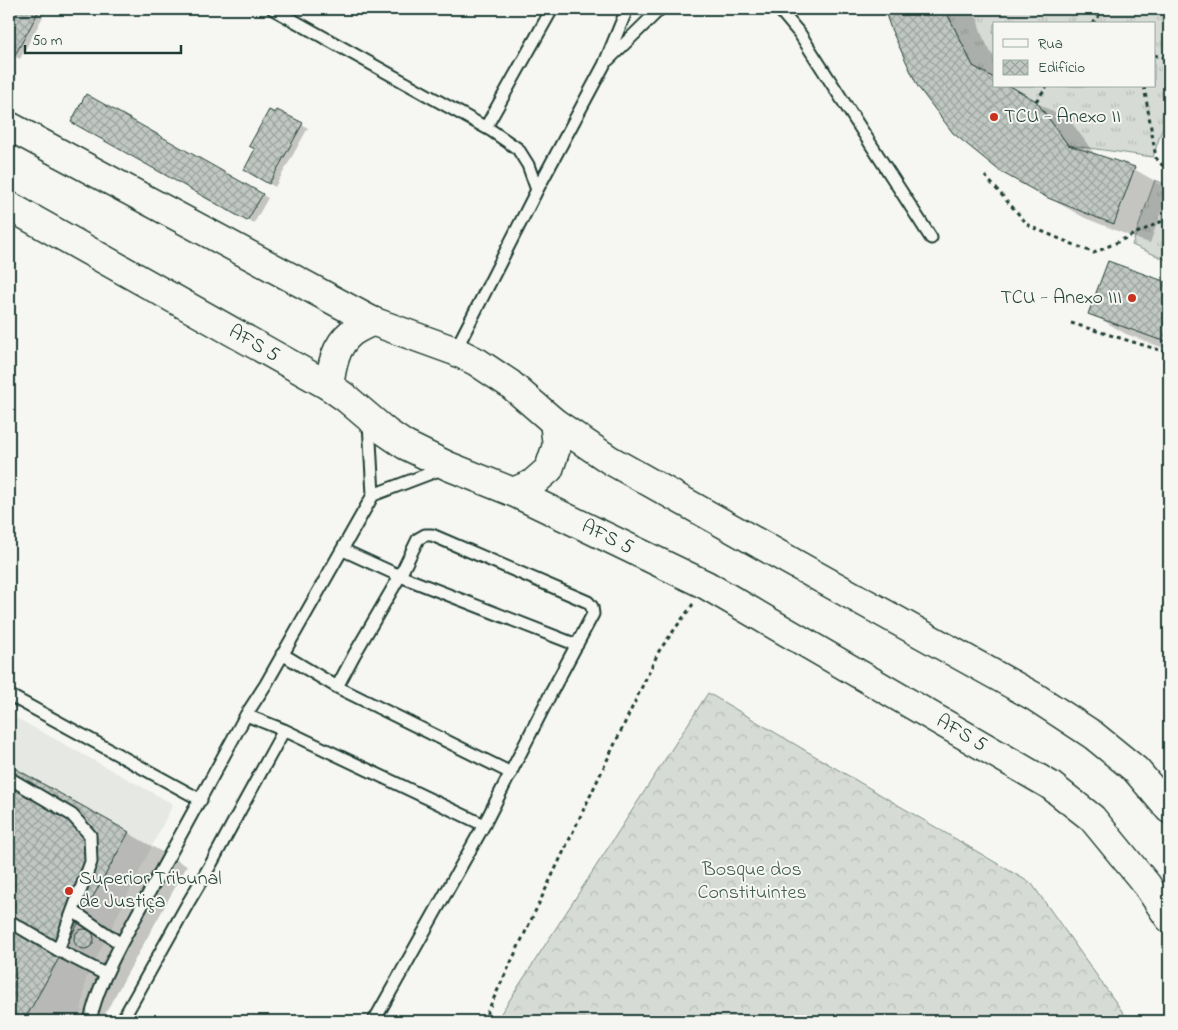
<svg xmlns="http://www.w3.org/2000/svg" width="1178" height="1030" font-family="'Indie Flower',sans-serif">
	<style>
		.built { fill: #e6e8e4 }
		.grass { fill: url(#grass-tufts); stroke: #7a8c85 }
		.forest { fill: url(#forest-crowns); stroke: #7a8c85 }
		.shadow { fill: #0003 }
		.building { fill: url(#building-cross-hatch); stroke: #1f3d34 }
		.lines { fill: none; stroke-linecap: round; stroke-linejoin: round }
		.lane-casing { stroke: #1f3d34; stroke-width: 15 }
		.secondary-casing { stroke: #1f3d34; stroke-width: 31 }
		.path { stroke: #1f3d34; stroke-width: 3; stroke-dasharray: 4 4; stroke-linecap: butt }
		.lane { stroke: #f6f6f2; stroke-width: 11 }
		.secondary { stroke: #f6f6f2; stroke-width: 28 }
		.poi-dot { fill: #c8321e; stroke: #f6f6f2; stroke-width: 2 }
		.labels { text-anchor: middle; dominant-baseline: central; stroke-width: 4; stroke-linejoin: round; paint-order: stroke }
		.poi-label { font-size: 20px; fill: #1f3d34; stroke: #f6f6f2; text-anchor: start }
		.street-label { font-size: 20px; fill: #1f3d34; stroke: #f6f6f2 }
		.park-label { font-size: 20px; fill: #445d54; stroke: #f6f6f2 }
	</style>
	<defs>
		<pattern id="grass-tufts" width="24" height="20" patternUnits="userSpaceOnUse" patternTransform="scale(1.25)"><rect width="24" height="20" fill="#d6dbd6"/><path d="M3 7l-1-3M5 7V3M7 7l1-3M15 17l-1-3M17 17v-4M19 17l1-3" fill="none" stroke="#b7bdb8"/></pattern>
		<pattern id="forest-crowns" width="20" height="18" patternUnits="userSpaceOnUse" patternTransform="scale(1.25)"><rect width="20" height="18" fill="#d6dbd6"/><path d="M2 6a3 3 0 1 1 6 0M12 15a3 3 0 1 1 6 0" fill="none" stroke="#b7bdb8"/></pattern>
		<pattern id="building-cross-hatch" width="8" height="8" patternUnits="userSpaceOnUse" patternTransform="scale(1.25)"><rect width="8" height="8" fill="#c1c8c3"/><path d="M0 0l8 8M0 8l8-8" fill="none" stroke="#9ca49f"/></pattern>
	</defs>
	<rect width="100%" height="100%" fill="#f6f6f2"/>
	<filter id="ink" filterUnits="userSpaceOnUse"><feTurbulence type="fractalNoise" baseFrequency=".02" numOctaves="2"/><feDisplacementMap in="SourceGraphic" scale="10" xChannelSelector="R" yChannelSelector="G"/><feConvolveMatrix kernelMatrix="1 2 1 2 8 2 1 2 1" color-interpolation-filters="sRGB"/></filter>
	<g filter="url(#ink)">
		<path class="built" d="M9 714 173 804 86 979 80 1021H9Z"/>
		<path class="grass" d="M945 9H1169V108L1153 157 1068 145 1036 101 1010 86H1154V24H994V78L973 66Z
			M1155 180 1169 186V261L1132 245Z"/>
		<path class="forest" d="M708 693 1032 884 1129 1021H496Z"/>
		<path class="shadow" d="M9 9H47L20 59 12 55 9 62Z
			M885 9H974L982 35 994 59V86L1036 102 1072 123 1096 156 1134 169 1169 189 1150 243 1140 240 1085 218 1001 171 892 29Z
			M87 96 268 198 254 223 72 122Z
			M278 111 308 128 275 187 245 170Z
			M1161 282 1169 284V350L1126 334 1090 313Z
			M9 766 187 866 101 1021H9Z"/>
		<path class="building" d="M9 9H40L14 57 9 54Z
			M884 9H945L973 66 994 78V86H1010L1036 101 1068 145 1135 167 1114 224 1103 220 1048 198 1001 172 953 133 918 87 891 29Z
			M86 94 263 194 247 221 71 122Z
			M269 110 275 113 277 110 303 123 269 184 244 170 255 149 249 146Z
			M1169 122V138L1165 136Z
			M1108 261 1169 283V342L1157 339 1088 314Z
			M9 765 129 832 24 1021H9Z
			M74 939a10 10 0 1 1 20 0a10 10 0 1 1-20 0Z"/>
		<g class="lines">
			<defs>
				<path id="lane" d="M273 9 359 57 492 131 518 149 528 165 537 190
					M779 9 800 34 931 238
					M608 60 660 9
					M486 127 552 9
					M455 351 537 190 604 65 627 9
					M373 495 444 468
					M343 550 400 576 577 645
					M282 654 337 687 354 655 400 576 418 539 425 535H432L588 602 592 607 593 614 552 691 484 825
					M337 687 511 773
					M9 695 201 800
					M246 715 284 730 484 825 374 1021
					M9 778 72 815 90 835 91 862 58 950 105 974
					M73 911 121 944
					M9 921 58 950
					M90 1021C96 993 108 969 121 944L246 715 266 684 373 495 369 423
					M122 1021 188 903 211 864 239 812 284 730"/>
				<g id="secondary">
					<path d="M9 126 372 321 455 351 477 362 510 384 554 422 610 460 824 580 1035 697 1093 735 1136 770 1169 809"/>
					<path id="s1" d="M9 206 329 386 346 398 386 432 405 445 448 466 513 492 706 585 1050 785 1092 818 1147 885 1169 918"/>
					<path d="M329 386C332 366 335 346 351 333 357 328 366 325 372 321"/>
					<path d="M513 492 532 484 549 469 557 445 554 422"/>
				</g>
			</defs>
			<use href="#lane" class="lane-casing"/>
			<use href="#secondary" class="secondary-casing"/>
			<path class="path" d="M1093 24 1103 9
				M1154 55 1169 60
				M1144 86 1156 158 1169 173
				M1036 101 1047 86
				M985 176 1029 226 1094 253 1169 218
				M1071 323 1169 353
				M483 1021 659 651 693 604"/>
			<use href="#lane" class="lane"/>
			<use href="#secondary" class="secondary"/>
		</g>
	</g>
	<g class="poi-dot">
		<circle cx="994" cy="117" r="5"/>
		<circle cx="1132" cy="298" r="5"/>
		<circle cx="69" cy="891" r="5"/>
	</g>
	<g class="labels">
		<g class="poi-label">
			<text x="1004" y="117">TCU - Anexo II</text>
			<text x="1122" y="298" text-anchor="end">TCU - Anexo III</text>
			<text x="79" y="879">Superior Tribunal<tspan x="79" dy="23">de Justiça</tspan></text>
		</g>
		<g class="street-label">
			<text stroke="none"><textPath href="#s1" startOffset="281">AFS 5</textPath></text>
			<text stroke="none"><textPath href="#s1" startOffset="686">AFS 5</textPath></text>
			<text stroke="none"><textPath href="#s1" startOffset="1091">AFS 5</textPath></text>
		</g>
		<g class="park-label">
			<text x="752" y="870">Bosque dos<tspan x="752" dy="23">Constituintes</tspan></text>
		</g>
	</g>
	<rect width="1178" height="1030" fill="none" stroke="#f6f6f2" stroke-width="30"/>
	<rect x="15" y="15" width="1148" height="1000" fill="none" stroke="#1f3d34" stroke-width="2" filter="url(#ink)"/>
	<rect x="993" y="22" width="162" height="65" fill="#f6f6f2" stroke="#a0aca6"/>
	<rect x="1003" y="39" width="25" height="8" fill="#f6f6f2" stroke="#a0aca6"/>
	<text x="1038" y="48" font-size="15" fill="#1f3d34">Rua</text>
	<rect x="1003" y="60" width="25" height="15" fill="url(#building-cross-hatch)" stroke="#a0aca6"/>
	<text x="1038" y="72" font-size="15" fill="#1f3d34">Edifício</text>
	<path d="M25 45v8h156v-8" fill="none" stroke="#1f3d34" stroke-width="2.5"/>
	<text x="32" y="45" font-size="15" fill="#1f3d34" stroke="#f6f6f2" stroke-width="4" paint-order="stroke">50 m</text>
</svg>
